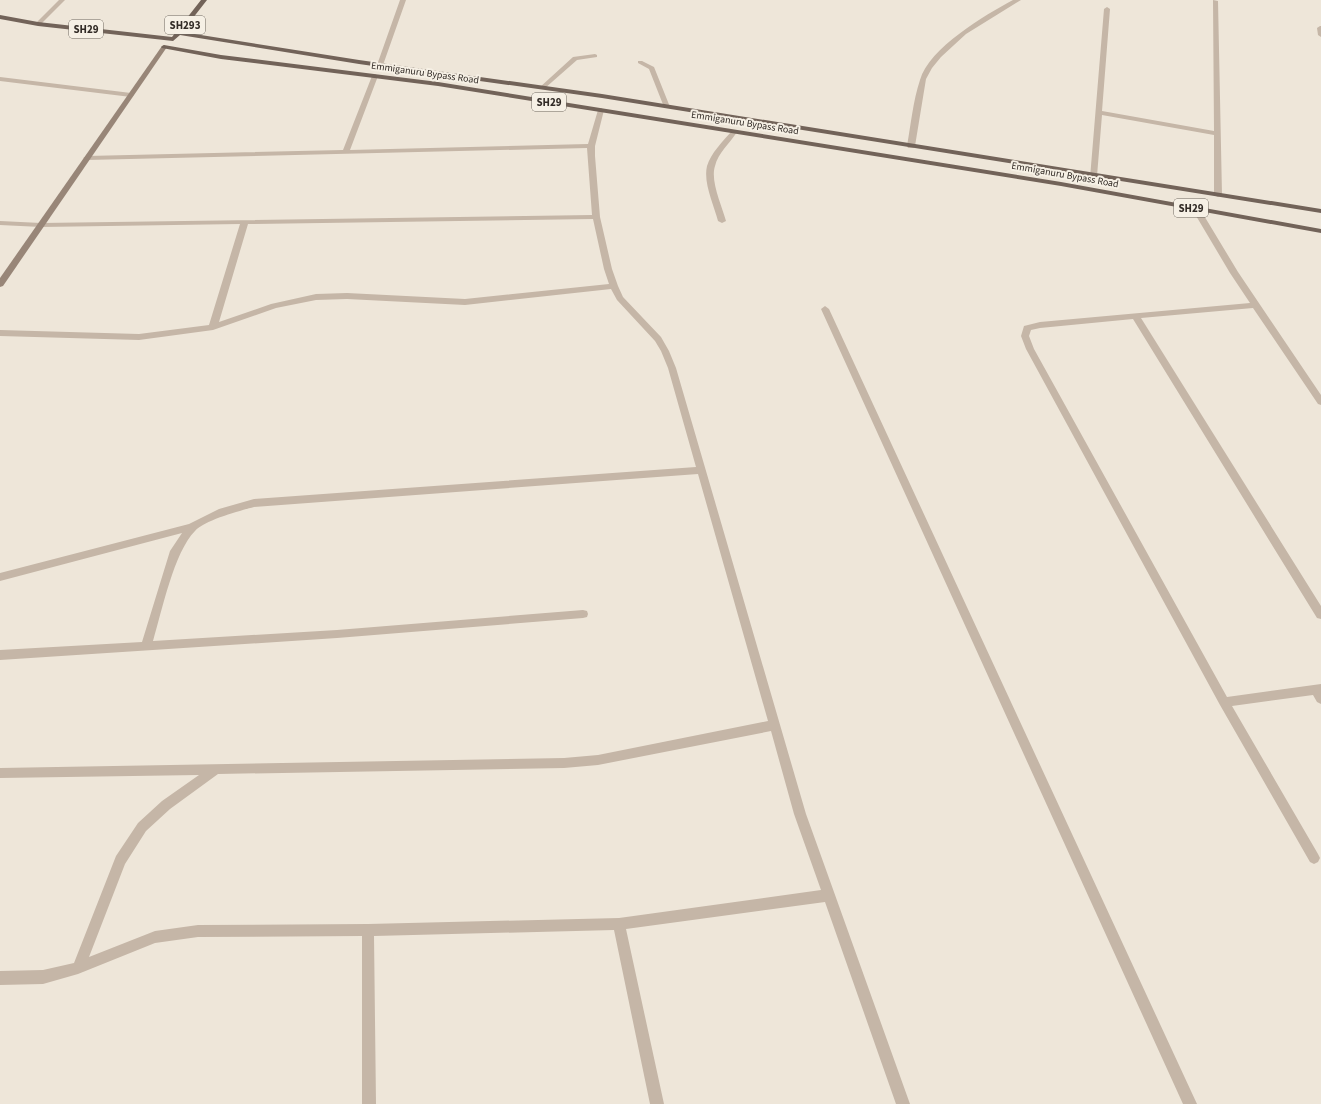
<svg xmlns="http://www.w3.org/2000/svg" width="1321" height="1104" font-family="'Source Sans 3',sans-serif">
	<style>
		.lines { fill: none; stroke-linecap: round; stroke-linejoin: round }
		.lane { fill: #c5b6a7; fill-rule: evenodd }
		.street { fill: #c5b6a7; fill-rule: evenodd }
		.secondary { fill: #988678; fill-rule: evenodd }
		.primary { fill: #726359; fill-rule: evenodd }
		.labels { text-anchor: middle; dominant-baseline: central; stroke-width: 4; stroke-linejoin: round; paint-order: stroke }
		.far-street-label { font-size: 10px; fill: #322b26; stroke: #f6f0e5 }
		.shield { fill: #f6f0e5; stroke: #6d665f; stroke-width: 1 }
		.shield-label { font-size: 11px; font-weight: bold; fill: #322b26 }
	</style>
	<rect width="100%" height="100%" fill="#eee6d9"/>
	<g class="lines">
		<path class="lane" d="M59 0H65L40 25H36V23Z
			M1013 0H1021L966 34 941 57 932 68 926 79 915 146 914 148H908L907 146C911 124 913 101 920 80 929 48 985 15 1013 0Z
			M595 54 597 55V57L577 60 544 89 539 88 573 57Z
			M638 61H642L654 67 670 107 669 108 664 107 649 69 638 63Z"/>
		<path class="street" d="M400 0H406L383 65 378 66 377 65Z
			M1213 0 1218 1 1222 195 1218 197 1214 195V135L1102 115 1097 176 1096 178H1090L1104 9 1107 7 1110 9 1102 111 1214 131Z
			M1320 26H1321V37L1318 35 1317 28Z
			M375 74 378 76 350 150 588 144 598 110 601 108 604 110 595 146V156L600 217 612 269 618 286 623 297 661 337 669 351 676 368 806 814 910 1104H896L825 902 626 929 664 1104H650L614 930 374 936 376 1104H362V936L198 937 155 943 78 974 43 984 0 985V971L43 970 74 963 116 856 138 823 162 801 199 775 0 778V768L564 758 598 755 768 721 698 474 254 507C239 511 205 520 195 531 174 552 162 611 153 641L337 630 583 610 587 611 588 614 587 617 583 618 337 638 0 660V650L142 642 170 551 182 533 0 581V573L189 524 219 509 254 499 696 467 668 368 661 351 655 341 617 300 611 289 465 305 347 299 316 300 276 308 213 330 139 340 0 336V330L139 334 209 325 240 224 41 227 0 225V221L41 223 592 215 587 148 87 160 83 158 87 156 343 150 372 76ZM593 219 604 269 609 284 465 299 347 293 316 294 271 304 219 322 248 224ZM771 731 794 814 821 890 619 918 368 924 198 925 155 931 89 957 125 864 146 831 170 809 218 774 564 768 598 765Z
			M0 77 131 93 134 95 131 97 0 81Z
			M734 130 737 132C730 143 718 153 715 166 710 181 722 206 726 221L722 223 718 221C714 205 703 183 707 166 711 153 723 141 732 131Z
			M1193 207H1196L1200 209 1238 272 1321 395V405L1318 404 1253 308 1141 318 1321 606V619L1317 618 1133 319 1040 328 1031 330 1029 336 1034 349 1227 697 1321 684V704L1317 702 1313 695 1232 706 1318 854 1320 858 1318 862 1314 864 1310 862 1220 705 1026 349 1021 336 1024 326 1040 322 1250 303 1230 273 1192 209Z
			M825 306 829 309 1197 1104H1183L821 309Z"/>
		<path class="secondary" d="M164 45 167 47 3 286 0 287V278L162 46Z"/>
		<path class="primary" d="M201 0H207L182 32 359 60 602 94 1321 209V213L602 98 359 64 180 35 173 41 38 26 0 19V15L38 22 172 37Z
			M164 45 221 55 438 82 1061 182 1321 229V233L1061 186 438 86 221 59 162 48 161 47Z"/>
	</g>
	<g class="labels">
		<g class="far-street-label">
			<text transform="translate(425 73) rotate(8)">Emmiganuru Bypass Road</text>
			<text transform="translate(745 123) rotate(9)">Emmiganuru Bypass Road</text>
			<text transform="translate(1065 175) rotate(10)">Emmiganuru Bypass Road</text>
		</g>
		<g class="shield">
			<rect x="165" y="16" width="40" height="18" rx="3"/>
			<rect x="69" y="20" width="34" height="18" rx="3"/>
			<rect x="532" y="93" width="34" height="18" rx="3"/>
			<rect x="1174" y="199" width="34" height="18" rx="3"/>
		</g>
		<g class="shield-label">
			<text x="185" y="25">SH293</text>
			<text x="86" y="29">SH29</text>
			<text x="549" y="102">SH29</text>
			<text x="1191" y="208">SH29</text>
		</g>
	</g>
</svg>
